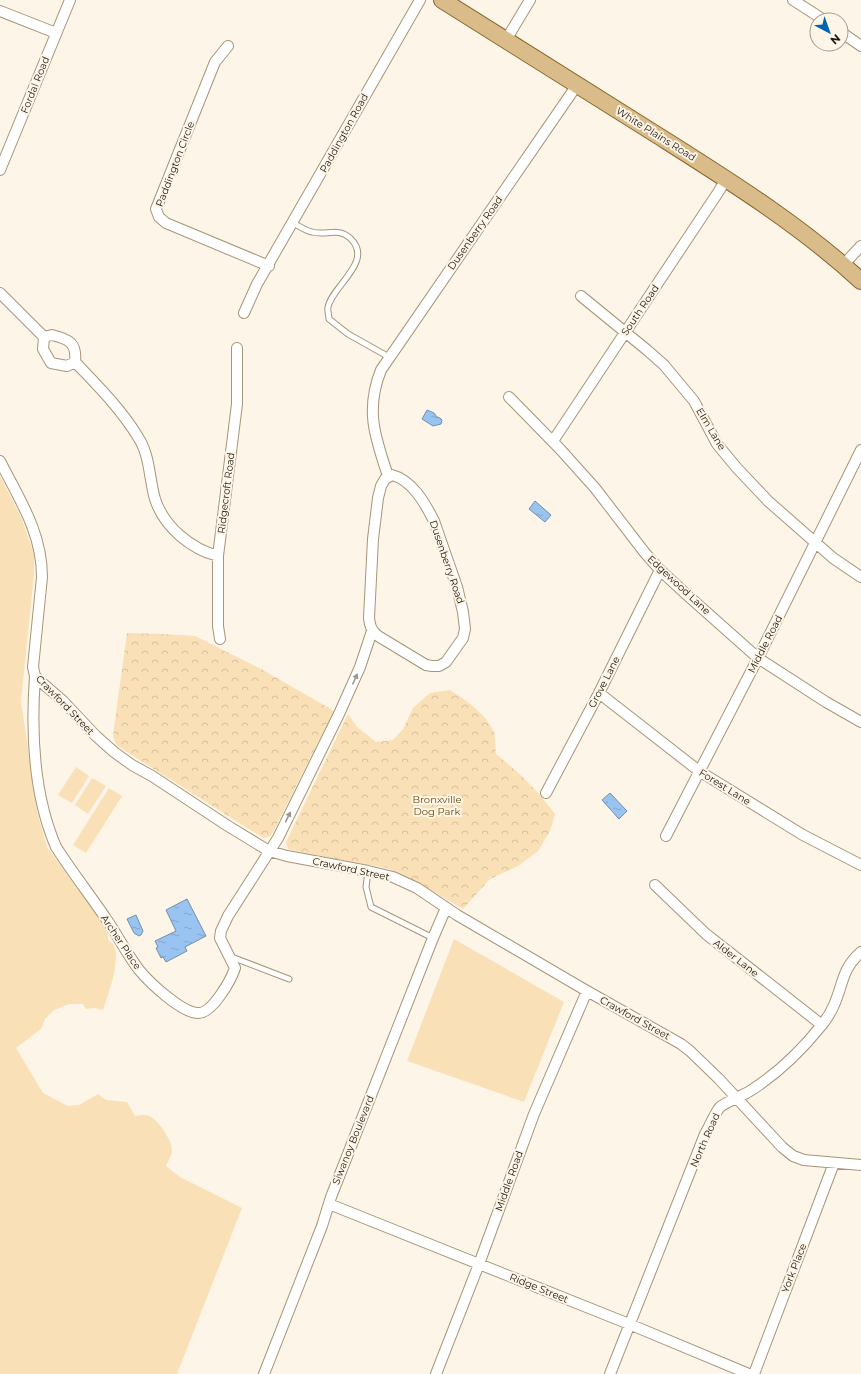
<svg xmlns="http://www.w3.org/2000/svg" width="861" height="1374" font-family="Montserrat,sans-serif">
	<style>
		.green { fill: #fae0b7 }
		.park { fill: url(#park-crowns) }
		.water { fill: url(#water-ripples); stroke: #748fac }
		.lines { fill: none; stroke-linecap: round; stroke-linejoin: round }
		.service-casing { stroke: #a89577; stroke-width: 7 }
		.minor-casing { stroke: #a89577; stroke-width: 12 }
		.primary-casing { stroke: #87652a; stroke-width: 18 }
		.service { stroke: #fff; stroke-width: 5 }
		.minor { stroke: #fff; stroke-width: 10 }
		.primary { stroke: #d9bc89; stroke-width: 16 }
		.oneway { fill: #9a9791 }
		.labels { text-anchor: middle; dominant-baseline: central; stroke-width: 4; stroke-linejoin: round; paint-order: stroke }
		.street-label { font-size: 10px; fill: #1e170b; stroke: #fdf5e8 }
		.park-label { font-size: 10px; fill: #6a4905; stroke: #fdf5e8 }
	</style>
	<defs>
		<pattern id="park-crowns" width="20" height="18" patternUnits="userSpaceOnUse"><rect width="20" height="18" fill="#fae0b7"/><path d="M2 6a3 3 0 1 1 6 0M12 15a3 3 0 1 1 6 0" fill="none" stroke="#d6bf9c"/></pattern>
		<pattern id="water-ripples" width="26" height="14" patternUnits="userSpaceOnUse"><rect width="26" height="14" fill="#99c3f1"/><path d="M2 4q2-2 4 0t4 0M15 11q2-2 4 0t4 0" fill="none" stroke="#83a7cd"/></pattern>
	</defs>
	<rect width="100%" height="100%" fill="#fdf5e8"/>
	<path class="green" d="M0 476 21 517 34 554V574L21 701 37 811 47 847 104 925 108 934V940C109 941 111 942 113 944 122 958 108 995 103 1010L94 1008 86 1009 83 1004H69L54 1010 45 1019 41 1029 16 1048 43 1093 68 1106 79 1105 98 1094 106 1100 127 1102 135 1116C141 1115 146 1114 151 1117 159 1121 173 1142 172 1151 171 1157 168 1161 166 1166L180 1177 242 1208 177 1374H0Z
		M76 767 89 776 72 803 58 795Z
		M92 778 106 786 88 814 75 805Z
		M109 788 122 796 86 853 73 845Z
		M454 939 564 1002 524 1102 407 1061Z"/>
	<path class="park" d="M127 633 163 634 195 636 263 670 334 711 273 832 269 837 264 838 244 826 116 745 113 735Z
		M450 690C466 700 486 714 494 732 496 738 495 748 496 754 520 773 537 790 555 814L550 831 538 851 518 866 490 879 463 909 420 884 387 868 319 856 288 849 286 842 348 714 357 727 376 742 393 740 403 729 413 708 430 693Z"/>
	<path class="water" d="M427 410 434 413 437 417 440 418 442 420 441 424 433 426 422 419Z
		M535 501 551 515 545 522 529 509Z
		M610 793 627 811 619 819 602 800Z
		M187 899 206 936 185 947 187 951 166 962 163 957 161 958 156 948 158 947 155 941 176 931 166 910Z
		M136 915 143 931 141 935 139 936 134 933 127 919Z"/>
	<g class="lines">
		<defs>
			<path id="service" d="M293 223C299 226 306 231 312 232 326 236 338 227 350 238 375 261 332 286 328 307 327 310 329 315 329 319L348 334 389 357
				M368 871 366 887 371 907 433 938
				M229 956 289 979"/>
			<path id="minor" d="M793 0 824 20
				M0 11 56 33
				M841 32 861 46
				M506 40 530 0
				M228 46 215 62 156 209 159 217 166 223 269 266
				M0 170 70 0
				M843 265 861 246
				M0 293 44 337
				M581 296 647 350 664 365 694 401 717 444 736 467 768 501 833 558 861 577
				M244 313 257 284 420 0
				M52 335C69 339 77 343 75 362L67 366 51 363 43 349 44 337Z
				M75 362C98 386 121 409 138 437 150 455 149 478 155 499 164 527 191 549 218 556
				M509 397 560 449 595 488 645 553 660 570 686 594 758 658 826 702 861 722
				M553 441 719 191 726 179
				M0 461C19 499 42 532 42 577L33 667 35 676 40 681 63 701 96 736 114 752 132 765 152 776 228 826 269 851 287 856 368 871 393 877 417 888 457 915 587 991 681 1044 690 1051 719 1079 782 1147 793 1156 804 1160 861 1165
				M392 475C412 480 425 503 434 521L457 587 463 612 465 629 463 638 446 662 439 666H432L426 665 378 636C371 630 370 626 369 618L373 539 378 498 381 486 385 479Z
				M388 476C375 437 365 410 381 370L577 85
				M220 639 218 626V556L237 404V348
				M35 676C31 731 34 796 56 847 72 872 90 895 107 920 118 936 128 956 140 971 150 983 182 1013 198 1013 212 1014 231 980 235 968L220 938 221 931 228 916 278 838 339 714 360 667 372 631
				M599 693 699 771 803 835 861 865
				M546 793 599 693 660 570
				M666 836 758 658 861 450
				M655 885 706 934 822 1025
				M329 1204 629 1324 749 1374
				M264 1374 322 1226 331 1197 433 938 446 908
				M436 1374 479 1264 534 1114 587 991
				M610 1374 705 1134C709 1128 716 1111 720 1107 726 1102 742 1096 750 1091 777 1074 801 1051 821 1026 826 1020 831 1012 834 1005 843 985 842 968 861 952
				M754 1374 834 1163"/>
			<path id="primary" d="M442 0C514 45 586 90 657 135 728 180 799 224 861 281"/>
		</defs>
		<use href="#service" class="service-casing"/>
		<use href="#minor" class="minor-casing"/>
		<use href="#primary" class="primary-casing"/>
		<use href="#service" class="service"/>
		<use href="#minor" class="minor"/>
		<use href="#primary" class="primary"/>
	</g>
	<defs><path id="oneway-solid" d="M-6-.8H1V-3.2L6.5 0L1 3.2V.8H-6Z"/></defs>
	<g class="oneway">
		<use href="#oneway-solid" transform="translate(355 679) rotate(-66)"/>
		<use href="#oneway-solid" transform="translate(288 817) rotate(-64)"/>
	</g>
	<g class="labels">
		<g class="street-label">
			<text transform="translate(35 85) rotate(-68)">Fordal Road</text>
			<text transform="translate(344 133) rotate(-61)">Paddington Road</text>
			<text transform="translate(656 134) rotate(32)">White Plains Road</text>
			<text transform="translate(175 164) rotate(-69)">Paddington Circle</text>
			<text transform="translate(475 233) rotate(-55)">Dusenberry Road</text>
			<text transform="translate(640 310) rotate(-56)">South Road</text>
			<text transform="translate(711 429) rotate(59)">Elm Lane</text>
			<text transform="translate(226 493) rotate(-83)">Ridgecroft Road</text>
			<text transform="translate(447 562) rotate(71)">Dusenberry Road</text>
			<text transform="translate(679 585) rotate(43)">Edgewood Lane</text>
			<text transform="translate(765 644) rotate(-63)">Middle Road</text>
			<text transform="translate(604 682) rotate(-63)">Grove Lane</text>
			<text transform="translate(65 705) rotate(46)">Crawford Street</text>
			<text transform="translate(725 787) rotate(32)">Forest Lane</text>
			<text transform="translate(351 869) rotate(12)">Crawford Street</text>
			<text transform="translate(121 942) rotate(56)">Archer Place</text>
			<text transform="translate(736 958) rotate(38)">Alder Lane</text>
			<text transform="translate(635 1018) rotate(29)">Crawford Street</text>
			<text transform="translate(353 1140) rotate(-68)">Siwanoy Boulevard</text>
			<text transform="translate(705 1140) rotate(-66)">North Road</text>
			<text transform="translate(509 1181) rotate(-70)">Middle Road</text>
			<text transform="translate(794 1268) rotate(-69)">York Place</text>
			<text transform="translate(539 1288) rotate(22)">Ridge Street</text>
		</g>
		<g class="park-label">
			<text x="437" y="799">Bronxville<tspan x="437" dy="12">Dog Park</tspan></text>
		</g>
	</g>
	<g transform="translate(829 32) rotate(139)"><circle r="19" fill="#fdf5e8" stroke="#a49c90"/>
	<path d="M0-3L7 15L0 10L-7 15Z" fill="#0064b0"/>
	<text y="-6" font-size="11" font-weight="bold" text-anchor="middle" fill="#1e170b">N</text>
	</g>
</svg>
